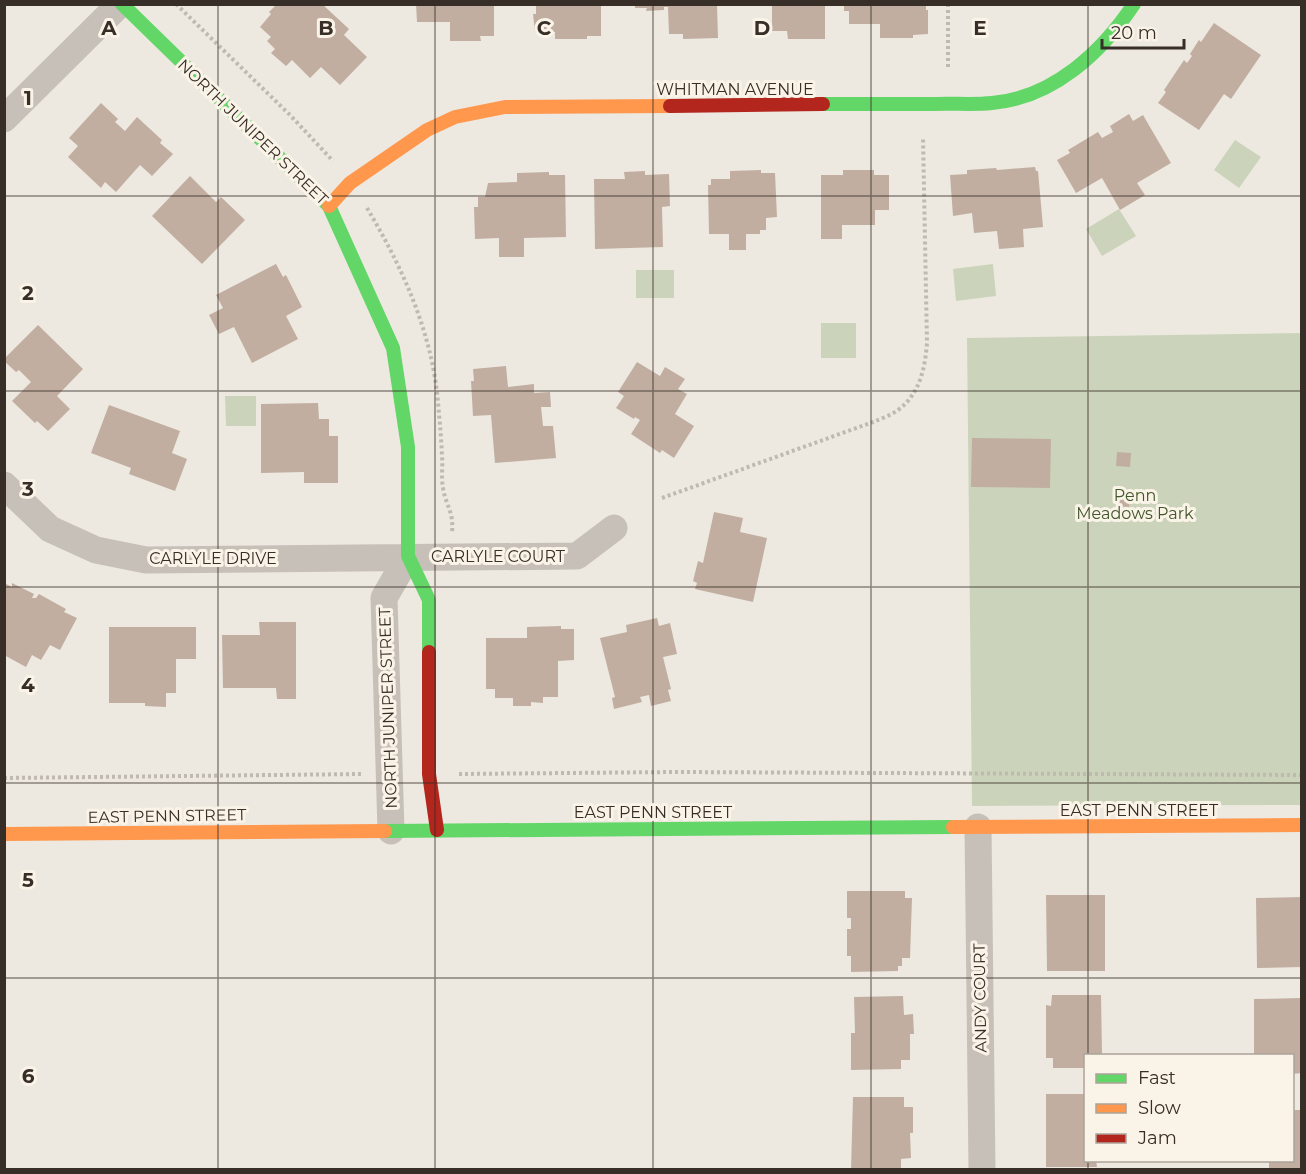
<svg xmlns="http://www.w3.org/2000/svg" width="1306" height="1174" font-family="Montserrat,sans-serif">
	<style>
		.green { fill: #cbd4ba }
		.building { fill: #c1aea1 }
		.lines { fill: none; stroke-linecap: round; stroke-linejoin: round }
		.path { stroke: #bfb9b1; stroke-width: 4; stroke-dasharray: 3 3; stroke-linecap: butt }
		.street { stroke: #c6c0b9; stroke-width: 27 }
		.fast { stroke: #63d668; stroke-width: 14 }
		.slow { stroke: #ff974d; stroke-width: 14 }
		.jam { stroke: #b3261e; stroke-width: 14 }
		.grid { fill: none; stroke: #372e27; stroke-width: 1.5; stroke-opacity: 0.55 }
		.labels { text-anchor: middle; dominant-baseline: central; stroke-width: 6; stroke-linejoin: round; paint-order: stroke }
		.street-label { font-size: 16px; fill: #372e27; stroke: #faf3e7 }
		.park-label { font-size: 16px; fill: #41562a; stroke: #faf3e7 }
		.grid-label { font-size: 20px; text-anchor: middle; font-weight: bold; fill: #372e27; stroke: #faf3e7; stroke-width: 6; stroke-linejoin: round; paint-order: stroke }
	</style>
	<rect width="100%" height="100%" fill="#ede9e0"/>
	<path class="green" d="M1235 140 1261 157 1239 188 1214 170Z
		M1119 209 1136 236 1102 256 1086 229Z
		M993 264 996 296 956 301 953 269Z
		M636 270H674V298H636Z
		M821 323H856V358H821Z
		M1301 333V805L972 806 967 338Z
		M225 396H256V426H226Z"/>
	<path class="building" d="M277 4H322L349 29 344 35 367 57 340 85 321 67 310 78 292 60 286 66 271 53 275 49 267 41 271 37 260 27 271 14 269 12Z
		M416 4 494 5V36H480L481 41H450V22H417Z
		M536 4H601V36H587V39H555V32H535L533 14H536Z
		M635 4H717L718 38 683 39V34H669L668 7H664V10L646 11 647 8H635Z
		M772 4H825V39H788L787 31H772Z
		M844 4H926V10H928V34L913 35V38H880V24H849V11H844Z
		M1214 23 1261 55 1231 99 1224 94 1199 130 1158 103 1166 92 1164 90 1184 60 1187 63 1192 56 1190 54 1199 40 1201 42Z
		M101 103 118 119 115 122 125 131 137 117 162 140 160 143 173 154 152 176 140 165 116 192 105 182 101 188 68 157 78 146 69 138Z
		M1129 114 1133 121 1143 115 1171 163 1137 183 1145 195 1120 210 1102 178 1076 193 1057 160 1070 153 1068 150 1098 132 1102 138 1113 132 1110 126Z
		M1035 167 1036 171H1038L1043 227 1023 229 1024 247 999 249 997 231 974 233 972 213 953 216 950 175 967 174V170L996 168 997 170Z
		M761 170V173H775L777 217 766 218V230H760V234H746V250H729V234H709L708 185H711V179H730V171Z
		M843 170H874V175H889V210H875V225H842V239H821V175H843Z
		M645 171V175L669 174 670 206 662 207 663 247 595 249 594 179H625L624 172Z
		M549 172V175H565L566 237 524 238V257H499V238L475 239 474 207H478V197H485L488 183 517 182V173Z
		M190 176 216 202 221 197 245 220 202 264 152 216Z
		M276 264 283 277 286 275 302 307 286 316 298 339 252 363 234 327 219 334 209 315 223 308 216 295Z
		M38 325 83 369 57 396 70 409 48 431 37 421 35 423 12 401 31 382 19 370 16 372 4 361V359Z
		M637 362 660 376 665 367 685 379 678 389 687 394 675 414 694 426 674 458 662 450 660 453 631 434 640 420 635 417 634 419 616 408 624 396 618 392Z
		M506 366 508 387 534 384V393L550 392 551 407H541L543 426H553L556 458 495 463 491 415 473 416 471 381H474L473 369Z
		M318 403 319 419H329V436H338V483H304V472L261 473V404Z
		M109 405 180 431 172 453 187 459 175 491 129 474 131 468 91 453Z
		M972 438 1051 439 1050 488 971 487Z
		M1117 452 1131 453 1130 467 1116 466Z
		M1116 495 1130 496 1129 507 1116 506Z
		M714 512 743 518 740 532 767 538 753 602 695 589 697 583 693 581 698 561 703 563Z
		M4 583 12 587V583L34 594 32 598H36L39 594 66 609 64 612 77 618 60 650 50 645 41 660 32 655 26 667 4 655Z
		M657 618 659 626 670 623 677 654 663 657 671 689 668 690 671 701 651 706 649 695 640 697 642 702 614 709 612 698 615 697 600 638 627 632 626 625Z
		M259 622H296V699H277L276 688H223L222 635H260Z
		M561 626V629H574V660L558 661V697H543V703L531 702V706H513V698H495V689H486V638H527V627Z
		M109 627H196V659H176V693H166V707L145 706V703H109Z
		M847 891H905V898H912L910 958H902V966H898V971L851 972V956H847V929H851V918H847Z
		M1046 895H1105V971H1047Z
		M1302 897V967L1257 968 1256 898Z
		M1052 995H1101L1102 1056H1086V1068H1053V1058H1046V1005L1051 1006Z
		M903 996 904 1015 913 1014 914 1034H910V1060H901V1069L851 1070V1033H855L854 997Z
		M1302 998V1073L1292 1074V1056H1254V999Z
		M1046 1094H1086V1160H1096L1097 1167H1046Z
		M853 1097H904V1107H913V1133H910L911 1158 901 1159V1169L851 1170Z
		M1292 1110H1302V1170H1269V1160H1292Z"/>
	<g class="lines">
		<path class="path" d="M176 4 291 116 333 161
			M948 4V69
			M367 208C401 265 429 326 437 392 439 413 441 434 442 456 443 466 441 478 443 488 446 506 454 512 452 532
			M662 498 873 422C881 419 891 415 898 410 920 394 925 368 927 343L923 137
			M459 774 676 772 1302 775
			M4 778 362 774"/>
		<path class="street" d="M4 119 120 4
			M4 485 50 529 96 550 146 560 577 556 614 528
			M978 827 982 1170
			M391 831 384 598 408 556"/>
		<path class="fast" d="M122 4 329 206 393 348 408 447V556L429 600V652
			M823 104C859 104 896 104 933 104 952 103 973 105 992 103 1053 98 1102 52 1134 4
			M385 831 953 827"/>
		<path class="slow" d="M329 206 350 183 427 130 455 117 505 107 670 106
			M953 827 1302 825
			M4 834 385 831"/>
		<path class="jam" d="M670 106 823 104
			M429 652V774L437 830"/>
	</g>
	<path class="grid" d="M218 4V1170M435 4V1170M653 4V1170M871 4V1170M1088 4V1056M4 196H1302M4 391H1302M4 587H1302M4 783H1302M4 978H1302M1088 1160V1170"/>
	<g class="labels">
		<g class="street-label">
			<text x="735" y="89">WHITMAN AVENUE</text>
			<text transform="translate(253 132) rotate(44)">NORTH JUNIPER STREET</text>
			<text x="498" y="556">CARLYLE COURT</text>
			<text x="213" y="558">CARLYLE DRIVE</text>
			<text transform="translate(388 708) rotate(-92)">NORTH JUNIPER STREET</text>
			<text x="1139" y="810">EAST PENN STREET</text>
			<text x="653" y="812">EAST PENN STREET</text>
			<text transform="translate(167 816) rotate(-1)">EAST PENN STREET</text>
			<text transform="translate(980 998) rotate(-91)">ANDY COURT</text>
		</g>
		<g class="park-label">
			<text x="1135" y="495">Penn<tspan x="1135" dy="18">Meadows Park</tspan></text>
		</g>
	</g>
	<g class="grid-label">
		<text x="109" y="35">A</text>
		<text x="326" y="35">B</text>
		<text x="544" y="35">C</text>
		<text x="762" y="35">D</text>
		<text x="980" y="35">E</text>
		<text x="28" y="105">1</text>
		<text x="28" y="300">2</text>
		<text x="28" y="496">3</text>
		<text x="28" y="692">4</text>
		<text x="28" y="887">5</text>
		<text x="28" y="1083">6</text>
	</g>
	<rect width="1306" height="1174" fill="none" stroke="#372e27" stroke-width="12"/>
	<rect x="1084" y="1054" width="210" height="108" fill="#faf3e7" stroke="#aca49a" stroke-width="1.5"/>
	<rect x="1096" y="1074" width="30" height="9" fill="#63d668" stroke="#aca49a" stroke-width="1.5"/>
	<text x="1138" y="1084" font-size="18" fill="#372e27">Fast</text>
	<rect x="1096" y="1104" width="30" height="9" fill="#ff974d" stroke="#aca49a" stroke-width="1.5"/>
	<text x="1138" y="1114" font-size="18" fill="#372e27">Slow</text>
	<rect x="1096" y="1134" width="30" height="9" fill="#b3261e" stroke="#aca49a" stroke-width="1.5"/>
	<text x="1138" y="1144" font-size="18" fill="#372e27">Jam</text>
	<path d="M1102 39v9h82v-9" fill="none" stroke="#372e27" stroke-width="3"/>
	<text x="1111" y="39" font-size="18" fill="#372e27" stroke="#faf3e7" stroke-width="4.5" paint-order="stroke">20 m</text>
</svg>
